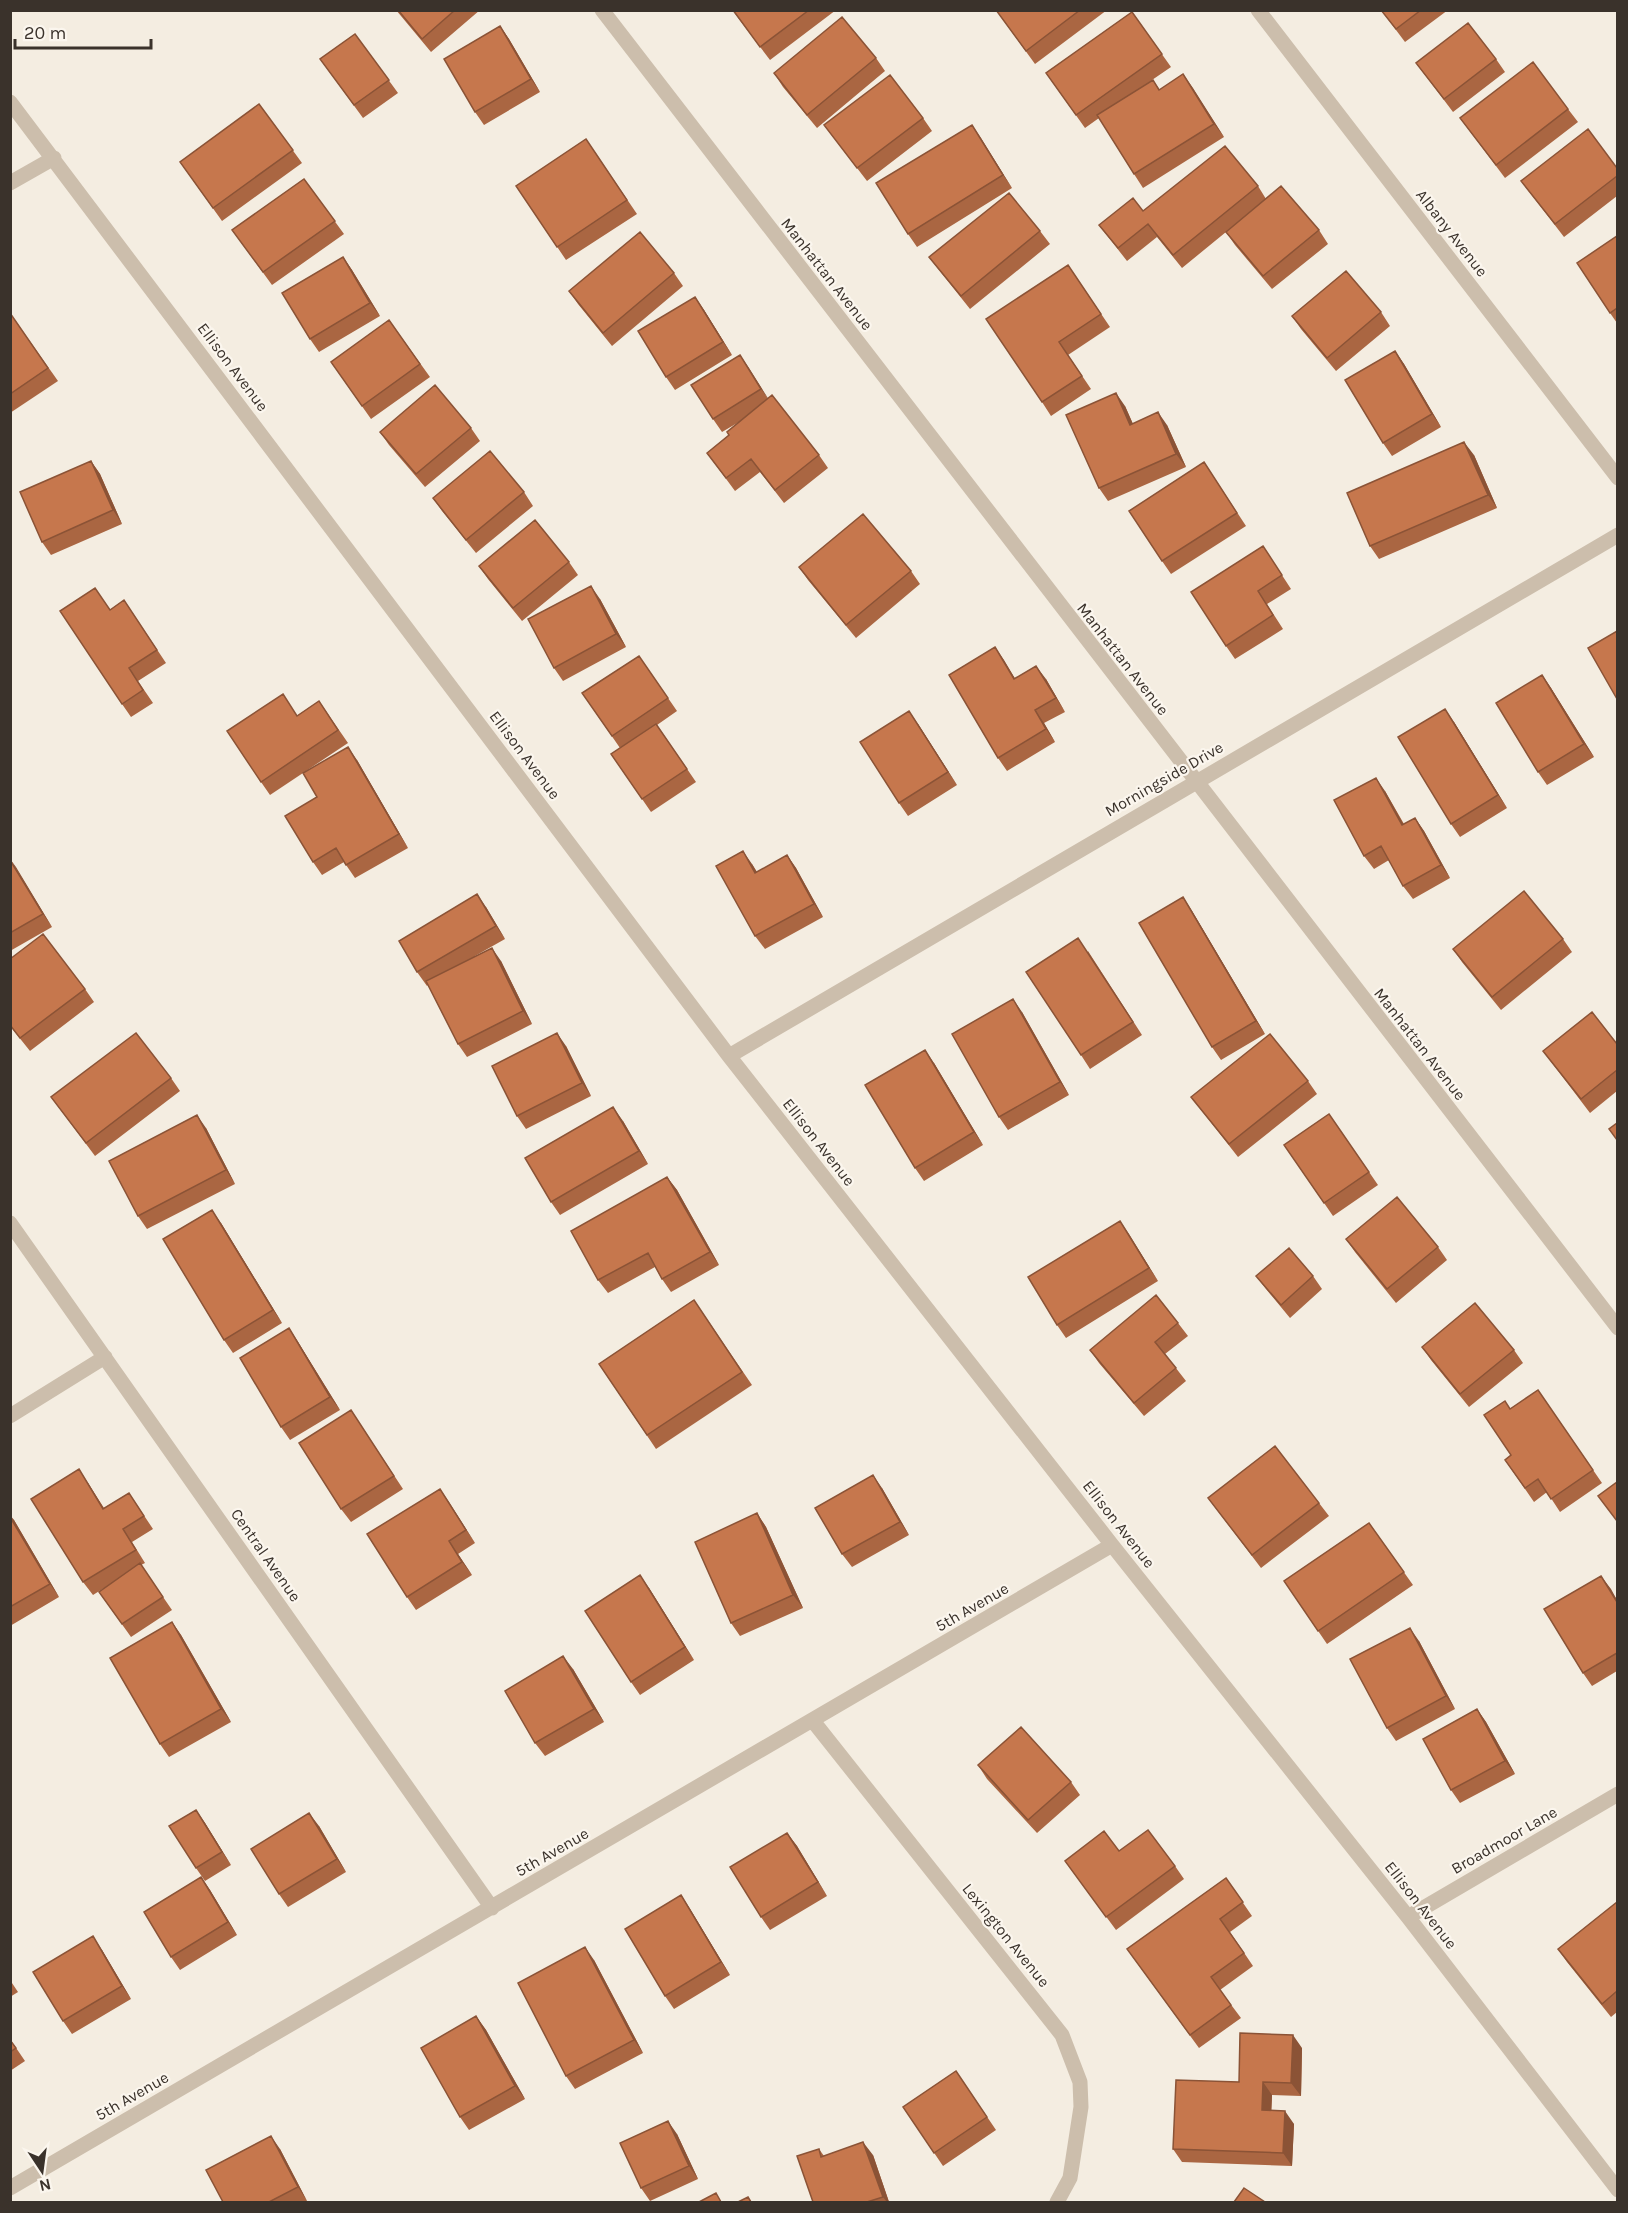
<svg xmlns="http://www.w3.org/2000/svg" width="1628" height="2213" font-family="Karla,sans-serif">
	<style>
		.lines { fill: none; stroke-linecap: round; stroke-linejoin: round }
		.minor { stroke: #ccbeac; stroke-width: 15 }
		.wall { fill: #aa6642 }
		.shaded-wall { fill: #8b5336 }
		.building { fill: #c6774d; stroke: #8b5336; stroke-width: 1.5 }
		.labels { text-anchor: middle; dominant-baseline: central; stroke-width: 4.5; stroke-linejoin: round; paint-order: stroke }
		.street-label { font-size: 16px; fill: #3a322b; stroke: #fbf6ee }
	</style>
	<rect width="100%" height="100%" fill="#f4ede1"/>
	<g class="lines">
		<path class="minor" d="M602 10 1618 1328
			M1258 10 1618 478
			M10 102 729 1056 1112 1545 1408 1917 1618 2190
			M10 183 54 158
			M729 1056 1618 535
			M10 1223 492 1908
			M10 1416 105 1357
			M813 1721 1062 2035 1080 2082 1081 2107 1070 2178 1057 2202
			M1408 1917 1618 1794
			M10 2188 1112 1545"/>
	</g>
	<path class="wall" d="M396 10H480L431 52Z
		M732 10H836L770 60Z
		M996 10H1107L1035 64Z
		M1381 10H1448L1405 42Z
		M1132 12 1171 67 1152 80H1153L1160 90 1183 74 1224 137 1143 188 1134 174 1099 118 1085 128 1046 73Z
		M500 26 509 39 540 92 484 125 475 112Z
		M355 34 398 93 363 118 320 59Z
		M876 58 885 71 817 128 783 87 774 73Z
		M1496 59 1505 72 1453 112 1416 63Z
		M259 104 302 163 222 221 180 162Z
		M1568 109 1578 122 1505 178 1460 118Z
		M923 118 932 131 867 181 824 125Z
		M972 125 1012 188 917 247 908 234Z
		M586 139 637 214 566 260 516 186Z
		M1617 168V196L1564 237 1521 181Z
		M304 179 344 234 272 285 232 230Z
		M1258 186 1266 199 1319 230 1328 244 1272 289 1235 245 1226 232 1182 268 1157 237 1127 261 1109 238 1099 225 1143 211Z
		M1040 231 1050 244 970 309 939 270 929 257Z
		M1617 236V323L1610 313Z
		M343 257 352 270 380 316 319 352 310 339Z
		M1068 265 1110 327 1068 355 1091 389 1051 416 1042 402Z
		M674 273 683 286 612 346 578 304 569 291Z
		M695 297 704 310 732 355 675 390 666 377Z
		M1381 312 1390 326 1336 371 1301 329 1292 316Z
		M10 313 58 381 10 413Z
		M389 320 430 377 371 419 331 362Z
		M1395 351 1404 364 1441 427 1392 456 1383 443Z
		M740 355 768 399 819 455 828 468 784 503 760 472 735 491 707 453 729 435 739 422 722 432 713 419Z
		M1125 406 1133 424 1167 425 1186 467 1108 501 1099 488Z
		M471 428 480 441 425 487 389 445 380 432Z
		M1474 455 1497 508 1379 559 1370 546Z
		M91 461 100 474 122 524 51 555 42 542Z
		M1204 462 1246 526 1171 574 1162 561Z
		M524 492 533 506 476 553 442 511 433 498Z
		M1263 546 1291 589 1267 604 1283 629 1235 659 1226 646Z
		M569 562 578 575 522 621 488 579 479 566Z
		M799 567 911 571 920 584 856 638 808 580Z
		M600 599 626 647 563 681 554 668Z
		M124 600 166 663 138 681 153 703 131 717 122 704 110 610Z
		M995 647 1015 679H1046L1065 712 1044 723 1055 742 1007 771 998 758Z
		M639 656 677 711 657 725 696 782 651 812 611 754 620 748 582 693Z
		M1542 675 1551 688 1594 757 1547 785 1538 772Z
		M319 701 348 743 270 795 261 782 298 715Z
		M1454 722 1507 808 1460 837 1451 824Z
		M918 724 957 785 908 816 899 803Z
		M357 760 408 848 355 878 344 862 322 875 313 862 317 797Z
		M1385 791 1404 824 1415 818 1424 831 1450 878 1413 899 1403 886 1389 860 1374 869 1364 856Z
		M787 855 796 868 823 917 765 949 755 936 752 864 757 872Z
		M10 859 52 927 10 951Z
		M1183 897 1192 911 1265 1034 1221 1060 1212 1047Z
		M486 907 505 939 475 956 501 961 532 1024 467 1057 458 1044 428 985 427 986 417 972Z
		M1563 939 1572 952 1501 1010 1462 962 1453 949Z
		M1088 951 1142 1035 1090 1069 1081 1055Z
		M10 959 85 989 94 1002 30 1051 10 1026Z
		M1022 1012 1069 1095 1008 1130 999 1117Z
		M1617 1044V1091L1590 1113 1543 1051Z
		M566 1046 591 1096 526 1129 517 1116Z
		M934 1063 983 1145 924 1181 915 1168Z
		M171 1078 180 1091 95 1156 51 1097Z
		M1308 1081 1317 1094 1238 1157 1191 1097Z
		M1329 1114 1378 1185 1333 1216 1284 1145Z
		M623 1121 648 1164 560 1215 551 1202Z
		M206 1128 235 1184 147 1229 138 1216Z
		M667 1177 677 1190 719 1265 671 1292 662 1279 655 1267 608 1293 598 1280Z
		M1120 1221 1158 1281 1066 1338 1057 1325Z
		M221 1223 282 1323 233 1353 224 1340Z
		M1346 1239 1438 1247 1447 1260 1396 1303 1355 1252Z
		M1256 1276H1313L1322 1289 1290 1318 1266 1289Z
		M694 1300 752 1385 656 1449 599 1364Z
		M1178 1323 1188 1336 1165 1354 1186 1381 1144 1416 1099 1363 1090 1350Z
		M289 1328 298 1342 340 1410 290 1440 281 1427Z
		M1422 1347 1514 1350 1523 1363 1469 1407 1431 1360Z
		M1538 1390 1602 1483 1560 1512 1547 1492 1534 1502 1505 1460 1511 1455 1510 1409Z
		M351 1410 403 1489 351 1522 341 1509Z
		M88 1483 104 1508 129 1493 153 1529 132 1542 145 1563 141 1565 172 1610 131 1637 99 1592 104 1588 93 1595 83 1582Z
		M882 1488 909 1535 852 1567 842 1554Z
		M440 1489 475 1543 458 1554 472 1575 416 1610 407 1597Z
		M1208 1498 1319 1503 1329 1516 1261 1568Z
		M757 1513 766 1527 803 1608 740 1636 731 1623Z
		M10 1517 14 1520 59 1597 10 1626Z
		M1369 1523 1413 1585 1327 1644 1284 1581Z
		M1601 1576 1617 1600V1671L1592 1686 1583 1673Z
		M649 1588 694 1660 640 1695 631 1682Z
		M172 1622 181 1635 231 1722 169 1757 160 1744Z
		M1419 1641 1455 1709 1396 1741 1387 1728Z
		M573 1669 604 1722 545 1756 535 1743Z
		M1477 1709 1486 1722 1515 1774 1460 1803 1451 1790Z
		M978 1765 1071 1782 1080 1795 1037 1833 987 1779Z
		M196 1810 205 1823 231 1865 205 1881 196 1868Z
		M319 1826 346 1872 288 1907 279 1894Z
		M787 1833 797 1846 827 1896 770 1930 761 1917Z
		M1065 1861 1175 1866 1184 1879 1116 1930Z
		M201 1877 210 1890 237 1935 180 1970 171 1957Z
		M1226 1878 1252 1916 1230 1932 1253 1966 1220 1990 1241 2018 1199 2048 1127 1949Z
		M681 1895 690 1909 730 1975 674 2009 665 1996Z
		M1617 1902V2012L1611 2017 1567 1962 1558 1949Z
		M102 1950 131 1999 72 2034 63 2021Z
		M594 1960 643 2053 575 2089 566 2076Z
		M10 1980 18 1992 10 1997Z
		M476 2016 486 2030 525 2099 469 2130 460 2117Z
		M10 2039 25 2061 10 2071Z
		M1302 2048 1301 2096 1272 2095 1271 2111 1294 2124 1292 2166 1182 2162 1173 2149 1239 2082Z
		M956 2071 996 2130 943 2166 903 2107Z
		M677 2134 698 2179 650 2201 641 2188Z
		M280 2149 307 2201 303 2202H223Z
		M819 2149 824 2156 873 2155 889 2202H813Z"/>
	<path class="shaded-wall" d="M500 26 509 39 540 92 531 79Z
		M1183 74 1193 88 1224 137 1214 124Z
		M972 125 981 138 1012 188 1003 175Z
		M343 257 352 270 380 316 370 303Z
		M695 297 704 310 732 355 723 342Z
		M1395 351 1404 364 1441 427 1432 414Z
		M740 355 749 368 771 403 761 389Z
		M1116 393 1125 406 1139 438 1130 425Z
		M1158 412 1167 425 1186 467 1176 454Z
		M1464 442 1474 455 1497 508 1488 495Z
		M91 461 100 474 122 524 113 510Z
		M591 586 600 599 626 647 616 634Z
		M995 647 1004 660 1023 692 1014 679Z
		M1036 666 1046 679 1065 712 1056 698Z
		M1542 675 1551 688 1594 757 1584 744Z
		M1445 709 1454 722 1507 808 1498 795Z
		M1035 710 1044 723 1055 742 1046 729Z
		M909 711 918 724 957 785 948 772Z
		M348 747 357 760 408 848 399 834Z
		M1376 778 1385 791 1411 838 1402 825Z
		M1415 818 1424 831 1450 878 1441 865Z
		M743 851 752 864 765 886 755 873Z
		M787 855 796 868 823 917 814 904Z
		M10 859 16 867 52 927 43 914Z
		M477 894 486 907 505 939 496 926Z
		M1183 897 1192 911 1265 1034 1256 1021Z
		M492 948 501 961 532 1024 523 1011Z
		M1013 999 1022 1012 1069 1095 1060 1082Z
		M557 1033 566 1046 591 1096 582 1083Z
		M925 1050 934 1063 983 1145 974 1132Z
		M613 1107 623 1121 648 1164 639 1151Z
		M197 1115 206 1128 235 1184 226 1170Z
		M667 1177 677 1190 719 1265 710 1252Z
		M212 1210 221 1223 282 1323 273 1310Z
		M1120 1221 1129 1234 1158 1281 1149 1268Z
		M289 1328 298 1342 340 1410 330 1397Z
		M79 1469 88 1483 112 1522 103 1509Z
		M873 1475 882 1488 909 1535 900 1522Z
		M440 1489 449 1502 475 1543 466 1530Z
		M757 1513 766 1527 803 1608 793 1595Z
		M10 1515 14 1520 59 1597 50 1584 10 1517Z
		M449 1541 458 1554 472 1575 462 1562Z
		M640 1575 649 1588 694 1660 685 1647Z
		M1601 1576 1611 1589 1617 1600V1602Z
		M172 1622 181 1635 231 1722 221 1709Z
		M1410 1628 1419 1641 1455 1709 1446 1696Z
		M563 1656 573 1669 604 1722 594 1709Z
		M1477 1709 1486 1722 1515 1774 1505 1761Z
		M196 1810 205 1823 231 1865 222 1852Z
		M309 1813 319 1826 346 1872 337 1859Z
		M787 1833 797 1846 827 1896 818 1882Z
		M201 1877 210 1890 237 1935 228 1922Z
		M681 1895 690 1909 730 1975 721 1962Z
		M93 1936 102 1950 131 1999 122 1986Z
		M585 1947 594 1960 643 2053 634 2040Z
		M476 2016 486 2030 525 2099 515 2086Z
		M1293 2035 1302 2048 1301 2096 1291 2083Z
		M1263 2082 1272 2095 1271 2123 1262 2110Z
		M1285 2111 1294 2124 1292 2166 1283 2153Z
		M668 2121 677 2134 698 2179 689 2166Z
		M271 2136 280 2149 307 2201 298 2187Z
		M863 2142 873 2155 889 2202H887L883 2197Z"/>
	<path class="building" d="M398 10H455L422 39Z
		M733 10H809L760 47Z
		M996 10H1080L1026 51Z
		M1381 10H1421L1396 29Z
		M1132 12 1162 54 1076 115 1046 73Z
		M842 17 876 58 807 115 774 73Z
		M1468 23 1496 59 1444 99 1416 63Z
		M500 26 531 79 475 112 444 59Z
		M355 34 389 80 354 105 320 59Z
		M1533 62 1568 109 1496 165 1460 118Z
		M1183 74 1214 124 1134 174 1097 115 1153 80 1159 90Z
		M890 75 923 118 857 168 824 125Z
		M259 104 293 150 213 208 180 162Z
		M972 125 1003 175 908 234 876 183Z
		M1588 129 1617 168V176L1555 224 1521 181Z
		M586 139 627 200 557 247 516 186Z
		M1225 146 1258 186 1173 255 1148 224 1118 248 1099 225 1133 198 1143 211Z
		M304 179 335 221 263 272 232 230Z
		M1281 186 1319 230 1263 276 1226 232Z
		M1009 193 1040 231 961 296 929 257Z
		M640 232 674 273 603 333 569 291Z
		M1617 236V308L1610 313 1577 263Z
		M343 257 370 303 310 339 282 293Z
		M1068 265 1101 314 1059 342 1082 376 1042 402 986 319Z
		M1346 271 1381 312 1327 358 1292 316Z
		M695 297 723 342 666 377 638 331Z
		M10 313 48 368 10 394Z
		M389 320 420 364 362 406 331 362Z
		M1395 351 1432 414 1383 443 1345 380Z
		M740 355 761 389 713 419 691 385Z
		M435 385 471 428 416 474 380 432Z
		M1116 393 1130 425 1158 412 1176 454 1099 488 1066 415Z
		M772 395 819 455 775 490 751 459 726 478 707 453 729 435 727 432Z
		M1464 442 1488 495 1370 546 1347 493Z
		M490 451 524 492 466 540 433 498Z
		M91 461 113 510 42 542 20 492Z
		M1204 462 1237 513 1162 561 1129 511Z
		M863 514 911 571 846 625 799 567Z
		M535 520 569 562 513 608 479 566Z
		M1263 546 1282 575 1258 591 1273 615 1226 646 1191 592Z
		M591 586 616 634 554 668 528 619Z
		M95 588 110 610 124 600 157 650 129 668 143 690 122 704 60 611Z
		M1617 631V699L1588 648Z
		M995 647 1014 679 1036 666 1056 698 1035 710 1046 729 998 758 949 675Z
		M639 656 668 698 612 736 582 693Z
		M1542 675 1584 744 1538 772 1496 703Z
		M283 694 297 716 319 701 338 730 261 782 227 731Z
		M1445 709 1498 795 1451 824 1398 737Z
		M909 711 948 772 899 803 860 742Z
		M656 724 687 769 642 799 611 754Z
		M348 747 399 834 346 865 336 848 313 862 285 816 317 797 303 773Z
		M1376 778 1402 825 1415 818 1441 865 1403 886 1381 846 1364 856 1334 800Z
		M743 851 755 873 787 855 814 904 755 936 716 866Z
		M10 860 43 914 10 933Z
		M1524 891 1563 939 1492 997 1453 949Z
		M477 894 496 926 417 972 399 941Z
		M1183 897 1256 1021 1212 1047 1139 923Z
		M43 934 85 989 20 1038 10 1025V959Z
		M1078 938 1133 1022 1081 1055 1026 972Z
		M492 948 523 1011 458 1044 426 981Z
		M1013 999 1060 1082 999 1117 952 1034Z
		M1592 1012 1617 1044V1070L1581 1099 1543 1051Z
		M136 1033 171 1078 86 1143 51 1097Z
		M557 1033 582 1083 517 1116 492 1066Z
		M1270 1034 1308 1081 1229 1144 1191 1097Z
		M925 1050 974 1132 915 1168 865 1085Z
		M613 1107 639 1151 551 1202 525 1158Z
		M1329 1114 1369 1172 1324 1203 1284 1145Z
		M197 1115 226 1170 138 1216 109 1161Z
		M1617 1123V1140L1609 1129Z
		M667 1177 710 1252 662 1279 648 1253 598 1280 571 1231Z
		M1397 1197 1438 1247 1387 1289 1346 1239Z
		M212 1210 273 1310 224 1340 163 1239Z
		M1120 1221 1149 1268 1057 1325 1028 1277Z
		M1289 1248 1313 1276 1281 1305 1256 1276Z
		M1156 1295 1178 1323 1155 1342 1176 1368 1134 1403 1090 1350Z
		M694 1300 742 1372 647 1435 599 1364Z
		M1475 1303 1514 1350 1460 1394 1422 1347Z
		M289 1328 330 1397 281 1427 240 1358Z
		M1538 1390 1593 1470 1551 1499 1538 1479 1525 1488 1505 1460 1511 1455 1484 1415 1505 1401 1510 1409Z
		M351 1410 394 1476 341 1509 299 1443Z
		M1275 1446 1319 1503 1252 1555 1208 1498Z
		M79 1469 103 1509 129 1493 144 1516 123 1529 136 1550 83 1582 31 1499Z
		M873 1475 900 1522 842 1554 815 1508Z
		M1617 1482V1521L1598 1496Z
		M440 1489 466 1530 449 1541 462 1562 407 1597 367 1534Z
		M757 1513 793 1595 731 1623 695 1542Z
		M10 1517 50 1584 10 1607Z
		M1369 1523 1404 1572 1318 1631 1284 1581Z
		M140 1563 163 1597 122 1624 99 1592Z
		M640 1575 685 1647 631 1682 585 1611Z
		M1601 1576 1617 1602V1653L1583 1673 1544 1609Z
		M172 1622 221 1709 160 1744 110 1658Z
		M1410 1628 1446 1696 1387 1728 1350 1659Z
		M563 1656 594 1709 535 1743 505 1691Z
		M1477 1709 1505 1761 1451 1790 1423 1739Z
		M1021 1727 1071 1782 1028 1820 978 1765Z
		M196 1810 222 1852 196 1868 169 1826Z
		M309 1813 337 1859 279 1894 251 1849Z
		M1148 1830 1175 1866 1106 1917 1065 1861 1104 1831 1119 1851Z
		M787 1833 818 1882 761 1917 730 1867Z
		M201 1877 228 1922 171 1957 144 1912Z
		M1226 1878 1243 1902 1220 1919 1244 1953 1211 1977 1231 2005 1190 2035 1127 1949Z
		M681 1895 721 1962 665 1996 625 1929Z
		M1617 1902V1991L1602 2004 1558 1949Z
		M93 1936 122 1986 63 2021 33 1972Z
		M585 1947 634 2040 566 2076 518 1983Z
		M476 2016 515 2086 460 2117 421 2048Z
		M1240 2033 1293 2035 1291 2083 1263 2082 1262 2110 1285 2111 1283 2153 1173 2149 1176 2080 1239 2082Z
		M10 2040 16 2048 10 2052Z
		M956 2071 987 2117 934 2153 903 2107Z
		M668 2121 689 2166 641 2188 620 2143Z
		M271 2136 298 2187 269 2202H223L206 2170Z
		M863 2142 883 2197 867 2202H813L797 2156 819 2149 821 2157Z
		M1244 2188 1265 2202H1234Z
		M716 2193 721 2202H699Z
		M748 2197 751 2202H738Z"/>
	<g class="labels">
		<g class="street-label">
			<text transform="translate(1452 233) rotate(52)">Albany Avenue</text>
			<text transform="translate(827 274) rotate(52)">Manhattan Avenue</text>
			<text transform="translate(233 367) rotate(53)">Ellison Avenue</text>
			<text transform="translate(1123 659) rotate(52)">Manhattan Avenue</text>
			<text transform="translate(525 755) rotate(53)">Ellison Avenue</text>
			<text transform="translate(1164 779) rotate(-30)">Morningside Drive</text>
			<text transform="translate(1420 1044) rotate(52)">Manhattan Avenue</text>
			<text transform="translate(819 1142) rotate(52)">Ellison Avenue</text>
			<text transform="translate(1119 1524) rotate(52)">Ellison Avenue</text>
			<text transform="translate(266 1555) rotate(55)">Central Avenue</text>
			<text transform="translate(972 1607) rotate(-30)">5th Avenue</text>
			<text transform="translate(1504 1840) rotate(-30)">Broadmoor Lane</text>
			<text transform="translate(552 1852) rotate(-30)">5th Avenue</text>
			<text transform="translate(1421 1905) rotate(52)">Ellison Avenue</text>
			<text transform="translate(1006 1935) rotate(51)">Lexington Avenue</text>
			<text transform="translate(132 2096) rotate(-30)">5th Avenue</text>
		</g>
	</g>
	<rect width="1628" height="2213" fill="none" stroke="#3a322b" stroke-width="24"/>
	<g transform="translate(42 2171) rotate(167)" stroke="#fbf6ee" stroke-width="4.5" paint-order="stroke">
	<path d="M0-4.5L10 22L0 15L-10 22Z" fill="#3a322b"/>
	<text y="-9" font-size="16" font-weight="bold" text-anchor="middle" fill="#3a322b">N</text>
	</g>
	<path d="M15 39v9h136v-9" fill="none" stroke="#3a322b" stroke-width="3"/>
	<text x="24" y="39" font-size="18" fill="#3a322b" stroke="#fbf6ee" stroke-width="4.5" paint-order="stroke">20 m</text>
</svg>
